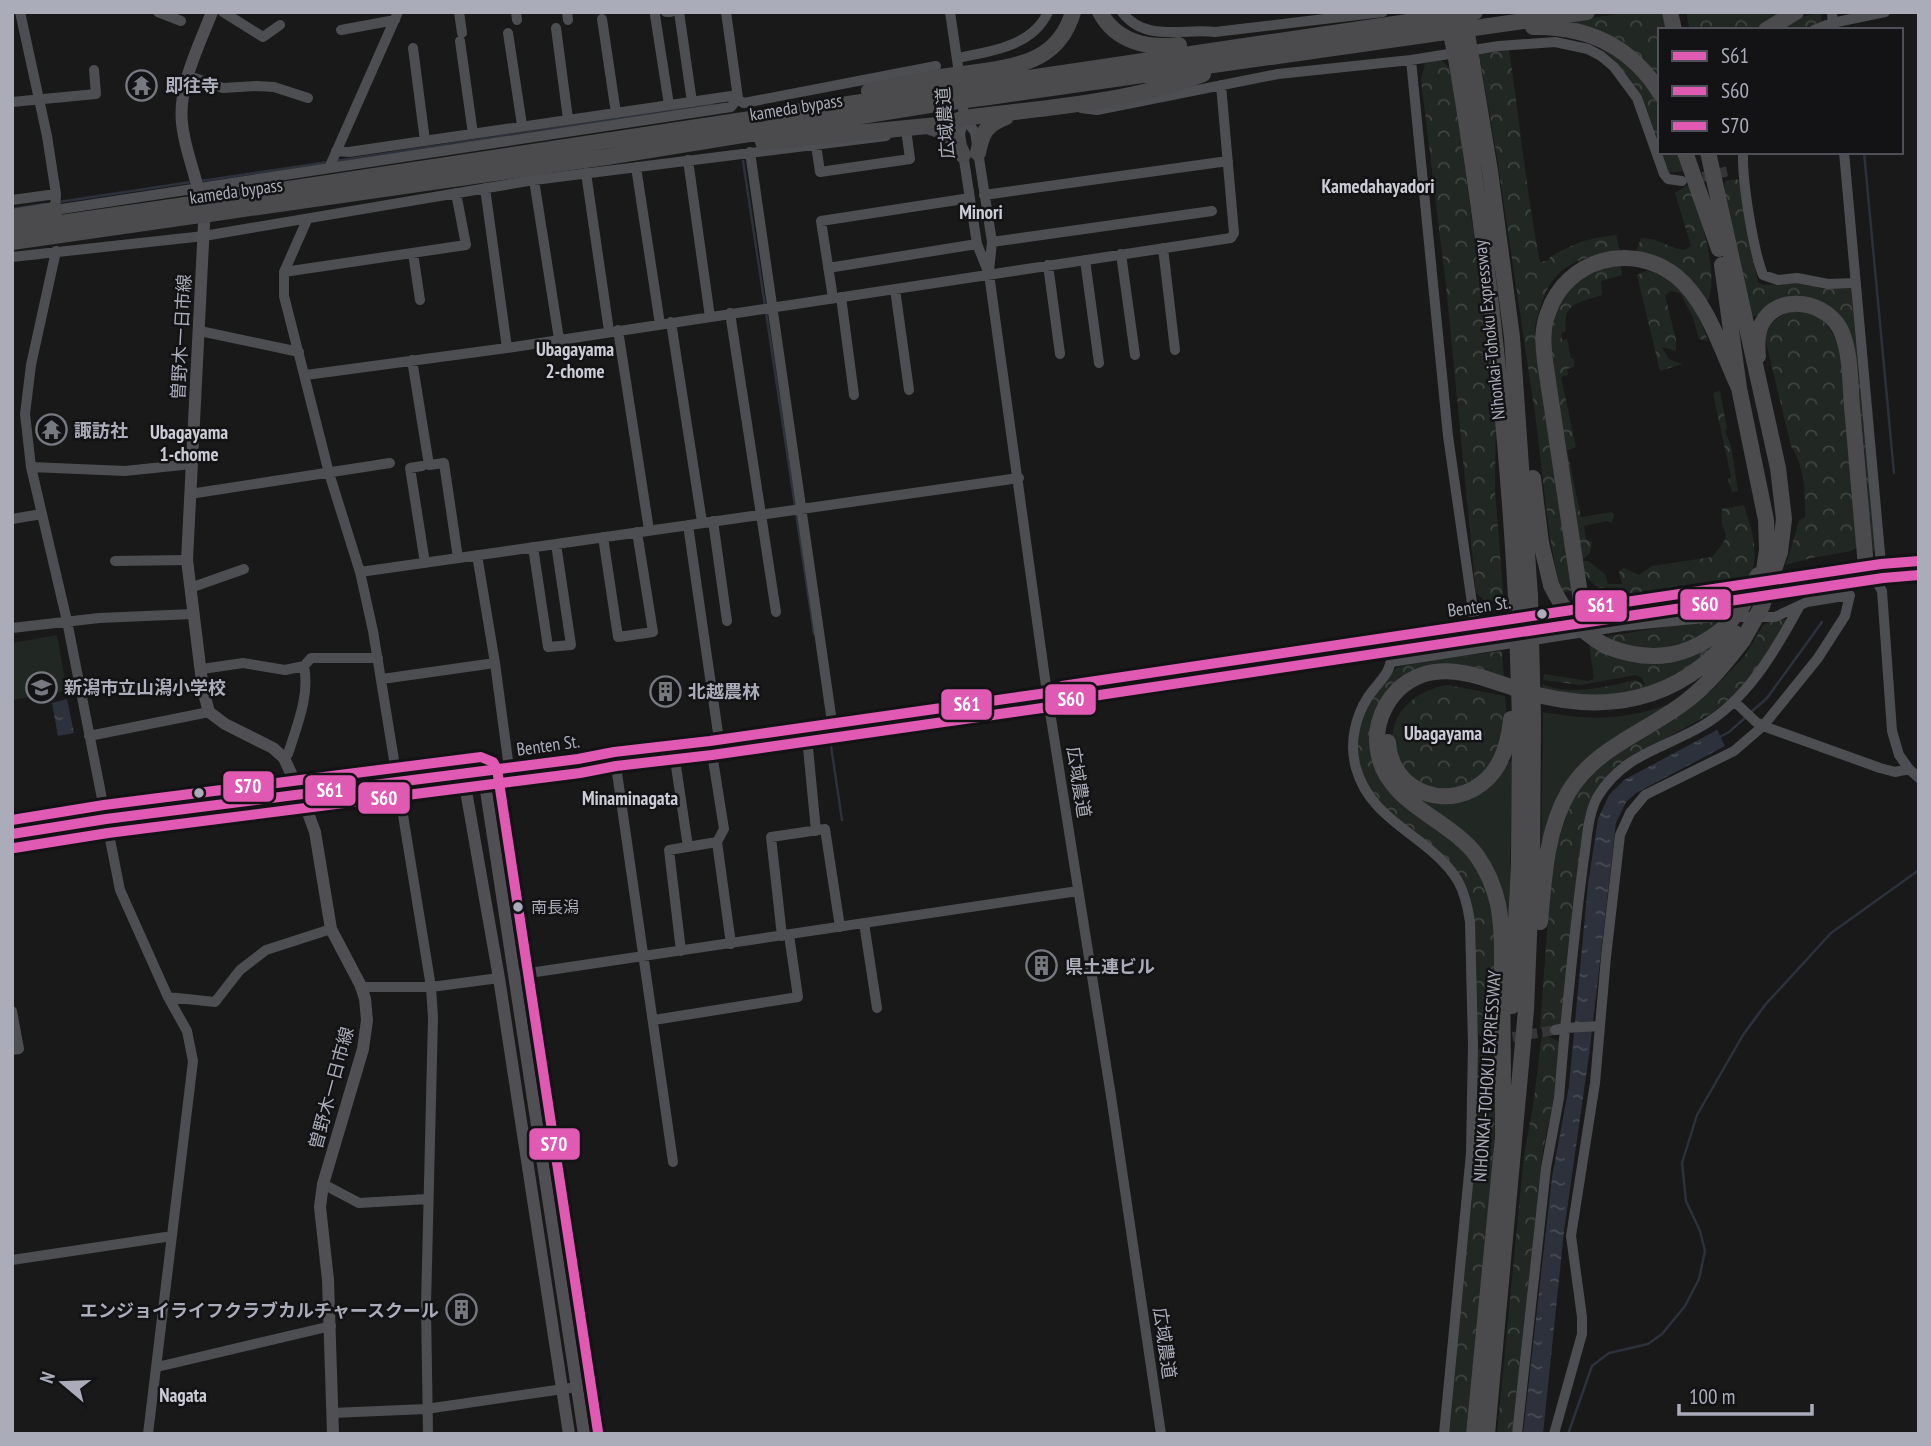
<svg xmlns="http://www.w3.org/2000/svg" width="1931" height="1446" font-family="'PT Sans Narrow','Noto Sans JP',sans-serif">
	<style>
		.grass { fill: #212823 }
		.forest { fill: url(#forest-crowns) }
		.water { fill: url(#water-ripples) }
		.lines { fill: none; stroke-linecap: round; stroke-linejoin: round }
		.stream { stroke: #2c313b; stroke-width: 2.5 }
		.minor-tunnel { stroke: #363639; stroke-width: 10; stroke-dasharray: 10 5; stroke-linecap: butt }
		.minor { stroke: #4d4e52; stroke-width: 10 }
		.major { stroke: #4f4f54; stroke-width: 12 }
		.highway { stroke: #4b4b4e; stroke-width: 16 }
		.highway-bridge { stroke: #4b4b4e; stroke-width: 16 }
		.bus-1-casing { stroke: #131315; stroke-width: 16 }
		.bus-2-casing { stroke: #131315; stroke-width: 16 }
		.bus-3-casing { stroke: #131315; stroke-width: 16 }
		.bus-1 { stroke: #e05ab3; stroke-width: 10 }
		.bus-2 { stroke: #e05ab3; stroke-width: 10 }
		.bus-3 { stroke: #e05ab3; stroke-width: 10 }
		.bus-dot { fill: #aaacb9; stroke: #131315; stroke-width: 2.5 }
		.labels { text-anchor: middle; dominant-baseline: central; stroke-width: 5; stroke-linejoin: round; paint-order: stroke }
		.bus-label { font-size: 16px; fill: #aaacb9; stroke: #131315; text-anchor: start }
		.poi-label { font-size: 18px; font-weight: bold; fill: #aaacb9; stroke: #131315; text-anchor: start }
		.street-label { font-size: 18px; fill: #aaacb9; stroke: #131315 }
		.neighbourhood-label { font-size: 19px; font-weight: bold; fill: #cbccd6; stroke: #131315 }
		.line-badge { stroke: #131315; stroke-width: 2.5 }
		.badge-label { font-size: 19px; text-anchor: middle; font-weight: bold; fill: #fff }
	</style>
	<defs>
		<pattern id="forest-crowns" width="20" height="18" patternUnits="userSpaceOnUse" patternTransform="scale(1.75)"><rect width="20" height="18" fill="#212823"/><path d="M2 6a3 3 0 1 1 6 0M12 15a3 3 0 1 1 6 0" fill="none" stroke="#3f4441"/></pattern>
		<pattern id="water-ripples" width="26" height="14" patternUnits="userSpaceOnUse" patternTransform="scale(1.75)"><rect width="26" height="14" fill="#2c313b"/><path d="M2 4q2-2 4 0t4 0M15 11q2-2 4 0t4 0" fill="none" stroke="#484c55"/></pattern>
	</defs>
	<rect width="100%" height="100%" fill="#191919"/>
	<path class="grass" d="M57 635 67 691 12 700V643Z
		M1666 705 1670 709 1541 861 1543 712C1589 720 1621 721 1666 705Z
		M1512 761 1509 930 1497 882 1420 802 1422 798Z"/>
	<path class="forest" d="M1631 12H1664L1668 30H1660V86L1565 22Z
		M1686 12H1784L1757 30H1690Z
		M1820 12 1822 21 1801 30H1776L1798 18Z
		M1597 45 1625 60 1657 100 1660 105V151L1614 60Z
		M1509 50C1520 121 1526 192 1540 262L1549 260 1550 257C1577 242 1585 239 1616 235L1620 251C1564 260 1548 270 1535 327L1574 590 1562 593 1559 587 1549 532 1536 421 1496 151 1479 54Z
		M1441 60 1452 70 1496 405 1495 491 1504 602 1484 600 1476 593 1447 295 1421 80 1425 63Z
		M1660 152H1678L1684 171 1668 173Z
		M1737 179 1741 183 1747 229 1758 282 1764 285 1797 283 1825 289H1851L1875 550H1870L1837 313 1812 298 1797 297 1758 316H1751L1724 189 1725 181Z
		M1689 184C1699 208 1722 282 1706 303 1684 271 1674 263 1636 252L1641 238C1659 238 1668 248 1684 250L1691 246 1675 193Z
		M1613 265 1621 267 1622 275 1601 281 1602 295C1579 303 1562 302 1566 331L1561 333 1562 340 1567 339 1571 358 1574 359V367L1567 369 1568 375 1561 377 1576 447 1567 450 1581 517 1612 512 1614 516 1612 523 1607 521 1584 526 1586 539 1592 542 1590 553 1581 561 1550 345C1552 321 1560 292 1582 277 1590 271 1604 269 1613 265Z
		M1646 271C1677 270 1700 315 1708 341L1699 339 1693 317 1680 293 1671 291 1665 295 1676 340V351L1662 347 1669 359 1682 364 1660 371 1637 275Z
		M1794 310C1824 312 1835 332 1842 358L1857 547 1852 551 1811 558 1786 565 1799 521 1805 517C1805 490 1805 469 1791 446L1765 338C1770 321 1778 316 1794 310Z
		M1720 391 1727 429 1725 431 1731 446 1738 491 1732 492 1728 479 1731 477 1713 393Z
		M1744 505C1752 531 1760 551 1750 577L1611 600 1583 574V561H1588L1605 574 1608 584H1622L1619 571 1624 568 1639 575 1652 566 1712 557C1738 527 1718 538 1722 509Z
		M1784 618 1787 623 1766 659 1733 696 1712 713 1668 737 1594 795 1560 1024 1540 1029 1550 890 1559 831 1568 804 1581 784 1603 762 1663 726 1711 691 1744 657 1764 624Z
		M1701 621 1723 622C1675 650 1658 661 1603 637Z
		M1725 637C1670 689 1617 707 1543 689L1542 684C1571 696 1606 687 1635 680L1645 685 1642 678 1636 675 1580 685 1543 680 1544 674 1588 681 1594 679 1589 644C1646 678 1671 659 1725 637Z
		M1502 651 1504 677 1461 665 1385 694C1365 724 1365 759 1386 789 1391 795 1400 801 1406 806 1434 828 1466 846 1483 878 1501 913 1496 991 1492 1031L1481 1036 1476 1032 1463 889 1374 799 1358 771 1356 737 1360 717 1389 673 1398 667 1426 661Z
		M1448 685 1505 696C1510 729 1500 769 1469 784 1465 786 1459 790 1455 791 1450 792 1443 790 1439 789 1434 789 1427 789 1423 787 1419 786 1414 779 1411 776 1372 739 1400 692 1448 685Z
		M1494 1033C1501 1167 1477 1301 1466 1434H1446L1475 1053 1483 1046 1487 1036Z
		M1542 1034 1560 1042 1555 1093 1543 1150 1512 1434H1497L1524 1155 1533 1106Z"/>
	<path class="water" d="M67 699 74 733 58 736 52 703Z
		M1717 730 1725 746 1636 793 1626 802 1616 823 1590 1048 1564 1231 1543 1434H1523L1552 1177 1569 1086 1588 884 1598 819 1609 795 1624 780Z"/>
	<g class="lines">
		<path class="stream" d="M1853 29V30
			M1864 152 1894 473
			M336 161 713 104
			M743 161 765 306
			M201 181 329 162
			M59 202 191 182
			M12 209 45 204
			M766 312 795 506
			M796 513 814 634
			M1751 712 1767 698 1822 622
			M1718 738 1729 732 1746 717
			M831 746 842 820
			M1568 1434 1592 1366 1609 1353 1648 1344 1662 1334 1685 1306 1699 1279 1705 1251 1700 1231 1686 1201 1682 1163 1697 1115 1743 1035 1765 1005 1831 933 1919 870"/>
		<path class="minor-tunnel" d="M1688 180 1729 171
			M1483 1042 1555 1030"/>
		<path class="minor" d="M20 12 47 136 56 194 55 210 731 107 738 98 726 12
			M158 12 181 21
			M223 12 263 37 280 25
			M459 12 462 33
			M516 12 517 20
			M567 12 568 20
			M666 12H671
			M679 12 692 102
			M950 12 960 80
			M1122 12C1145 43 1184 28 1215 32L1383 12
			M1832 12 1833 30
			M655 15 669 105
			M602 19 616 113
			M556 28 568 119
			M341 30 395 20
			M1814 30 1832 23 1885 12
			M508 33 522 125
			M460 41 473 134
			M413 48 425 141
			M957 58C990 52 1033 46 1048 12
			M1411 60 1448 436 1475 624
			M189 76 223 88 256 86 274 87 308 98
			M962 96 964 118 960 134 977 244 989 274 1047 693 1111 1096 1161 1434
			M12 102 96 94 94 70
			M1081 108 1097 110 1278 74 1411 60 1499 46 1555 42 1588 49 1601 56 1614 67 1637 98 1664 174 1668 179 1682 181
			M964 118 975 132 992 242 989 271
			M816 145 820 172 910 159 906 129 901 130
			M336 151 349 152 731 96 744 103 936 66
			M750 152 832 722
			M1743 152C1742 181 1753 249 1763 275L1778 280 1797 278 1828 284 1856 283
			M1844 152 1881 564 1880 571
			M688 160 710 317
			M636 167 660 324
			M329 168 398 12
			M586 173 609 331
			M534 180 559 339
			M485 188 507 348
			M984 195 1228 161
			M12 200 56 194
			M307 220 284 272V296L329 473 360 572 373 631 431 987 433 1018 426 1306 428 1434
			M992 242 1212 211
			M1163 248 1175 350
			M56 251 31 365 25 414 31 467 67 621 120 890 168 997 215 1002 240 970 266 950 331 929
			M413 253 420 300
			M1121 254 1135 355
			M12 257 204 236 534 180 886 136
			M1085 260 1099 363
			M1048 265 1060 354
			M828 268 977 244
			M284 272 466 245 456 193
			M895 289 909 390
			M841 297 854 395
			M833 298 821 221 970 198
			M730 313 776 612
			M671 322 702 522
			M618 330 649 530
			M200 331 299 352
			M412 360 429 465 444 463 458 558
			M306 375 507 348 1231 238 1234 233 1221 85
			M422 466 410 468 425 563
			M31 467 125 471 192 464
			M190 494 390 463
			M12 519 42 514
			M713 521 727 621
			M688 525 719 740
			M603 537 618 637 653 632 637 532
			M533 547 548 647 571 645 556 544
			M477 555 495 663 509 768
			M115 561 187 560
			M360 572 1019 478
			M1874 577 1882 591 1892 731 1899 755 1909 769 1919 778
			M190 588 244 569
			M12 628 99 618 193 614
			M1391 656C1392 673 1377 683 1368 697 1355 717 1349 744 1356 768 1371 823 1431 836 1458 881 1465 894 1468 908 1470 922L1473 1045 1471 1153 1444 1434
			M1391 662 1623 626 1714 617H1775L1807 602 1850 595 1845 616 1818 658 1763 726 1734 751 1645 795 1630 813 1620 835 1606 957 1595 1083 1571 1236 1582 1317V1334L1554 1434
			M202 669 243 663 285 670 304 666
			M382 679 495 663
			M1047 693 1066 698 1680 607 1919 575
			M1735 702 1756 722 1763 726 1880 768 1895 772 1909 769
			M806 727 816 831
			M89 736 209 712
			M710 741 724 829 717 842
			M673 746 688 847
			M614 752 673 1162
			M284 758 288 754C297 725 310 696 304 666L311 658H378
			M12 834 106 819 578 759 614 752 710 741 832 722 1047 693 1062 686 1881 564 1919 561
			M864 923 877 1008
			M782 936 771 837 825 829 840 927
			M681 951 669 850 717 842 731 944
			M516 975 1078 891
			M360 987H431L499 978
			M12 1011 19 1049 12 1050
			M654 1020 798 997 789 935
			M1555 1030 1565 1028C1571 972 1576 915 1584 858 1587 839 1588 813 1598 796 1624 754 1663 749 1702 726 1747 700 1775 651 1799 607
			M323 1184 359 1203 428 1199
			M12 1260 172 1236
			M157 1367 331 1326
			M332 1413 426 1409 577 1387
			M148 1434 193 1061 187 1031 168 997
			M1517 1434 1546 1168 1559 1098 1565 1028 1600 1026"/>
		<path class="major" d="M199 193C194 170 184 146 182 123 178 86 199 46 212 12
			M204 224 187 560 203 690 209 712 225 724 273 748 284 758 304 802 315 832 331 929 361 986 365 999 367 1020 363 1049 323 1184 320 1207 328 1280 333 1434
			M483 771 584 1434
			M463 774 499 978 569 1434"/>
		<path class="highway" d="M1100 12C1116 42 1148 49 1179 45
			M1670 12 1674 30
			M1533 27C1587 26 1631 46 1660 93
			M1766 30 1796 12
			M1472 62 1490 171 1512 337 1530 596
			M1457 64C1487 243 1506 416 1516 597
			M985 71C1025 65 1060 57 1073 12
			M987 84 1475 12
			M869 91 933 78
			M989 97 1587 12
			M930 127C947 132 956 138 963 155
			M763 142 948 124 964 118C1043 108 1128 103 1203 74
			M1685 152 1719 249
			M1708 152 1778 468 1784 519 1780 552
			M978 153C982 132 986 125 1006 117
			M208 201 934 91
			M209 214 607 157 936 104
			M12 217 55 210
			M12 230 192 204
			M12 242 193 216
			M1722 265 1739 388 1766 520 1767 550
			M1758 356C1757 346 1757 334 1761 325 1778 290 1830 302 1842 333 1851 355 1850 383 1852 407 1857 460 1861 513 1866 567
			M1533 478 1541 543 1551 585
			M1584 621 1545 361C1543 344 1542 328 1548 313 1566 259 1631 241 1676 276 1708 302 1722 352 1739 388
			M1606 646C1651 664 1689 658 1726 626
			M1388 742C1391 794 1452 814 1488 778 1503 763 1509 740 1511 719
			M1540 922C1544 879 1546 831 1568 793 1594 748 1646 732 1685 702 1708 685 1726 662 1743 640
			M1512 1006 1519 863 1520 719
			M1503 1137C1503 1086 1503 1034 1502 983 1502 957 1503 930 1498 904 1494 887 1487 870 1477 856 1450 819 1389 804 1379 756 1371 722 1389 687 1422 675 1455 664 1489 680 1520 690 1602 716 1679 703 1735 633
			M1474 1434 1504 1126
			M1487 1434 1526 1010 1532 862 1533 719"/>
		<path class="highway-bridge" d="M1447 12 1457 64
			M1463 12 1472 62
			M933 78 985 71
			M934 91 987 84
			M936 104 989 97
			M192 204 208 201
			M193 216 209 214
			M1551 585C1564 612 1579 631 1606 646
			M1759 588 1763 577 1767 550
			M1530 596 1533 719
			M1516 597 1520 719
			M1726 626 1742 607 1758 575
			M1743 640 1762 606 1780 552"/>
		<defs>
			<path id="bus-1" d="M12 834 106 819 578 759 614 752 710 741 1047 693 1062 686 1881 564 1919 561"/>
			<path id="bus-2" d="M14 848 108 833 580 773 616 766 712 755 1049 707 1066 700 1883 578 1919 575"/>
			<path id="bus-3" d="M12 820 104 805 481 757 493 762 497 769 598 1432"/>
		</defs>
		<use href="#bus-1" class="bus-1-casing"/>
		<use href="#bus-2" class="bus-2-casing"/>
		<use href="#bus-3" class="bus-3-casing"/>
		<use href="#bus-1" class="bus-1"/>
		<use href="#bus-2" class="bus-2"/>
		<use href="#bus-3" class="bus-3"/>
	</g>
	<defs>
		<symbol id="temple-ring" viewBox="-11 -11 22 22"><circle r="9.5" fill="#131315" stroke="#777981" stroke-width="1.5"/><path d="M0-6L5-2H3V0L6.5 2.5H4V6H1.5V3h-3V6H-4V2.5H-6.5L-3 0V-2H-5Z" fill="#777981"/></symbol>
		<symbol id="school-ring" viewBox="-11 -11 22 22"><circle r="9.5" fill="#131315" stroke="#777981" stroke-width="1.5"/><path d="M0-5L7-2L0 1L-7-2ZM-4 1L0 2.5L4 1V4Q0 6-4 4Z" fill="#777981"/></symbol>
		<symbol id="building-ring" viewBox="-11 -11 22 22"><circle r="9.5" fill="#131315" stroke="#777981" stroke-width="1.5"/><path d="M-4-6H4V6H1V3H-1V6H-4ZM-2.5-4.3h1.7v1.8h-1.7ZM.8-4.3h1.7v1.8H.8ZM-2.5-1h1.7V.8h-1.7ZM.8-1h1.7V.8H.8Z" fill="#777981"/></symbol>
	</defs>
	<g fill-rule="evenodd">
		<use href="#temple-ring" x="124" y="68" width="35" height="35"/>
		<use href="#temple-ring" x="34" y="412" width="35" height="35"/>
		<use href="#school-ring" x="24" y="670" width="35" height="35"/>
		<use href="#building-ring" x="648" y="674" width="35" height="35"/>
		<use href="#building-ring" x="1024" y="948" width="35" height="35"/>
		<use href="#building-ring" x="444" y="1292" width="35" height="35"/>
	</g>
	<g class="bus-dot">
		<circle cx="1542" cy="614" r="6"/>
		<circle cx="199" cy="793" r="6"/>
		<circle cx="518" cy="907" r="6"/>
	</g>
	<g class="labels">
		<g class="bus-label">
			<text x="531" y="907">南長潟</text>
		</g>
		<g class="poi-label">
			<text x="165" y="85">即往寺</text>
			<text x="74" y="430">諏訪社</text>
			<text x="64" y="687">新潟市立山潟小学校</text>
			<text x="688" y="691">北越農林</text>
			<text x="1065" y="966">県土連ビル</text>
			<text x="439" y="1310" text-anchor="end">エンジョイライフクラブカルチャースクール</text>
		</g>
		<g class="street-label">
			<text transform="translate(796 107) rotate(-9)">kameda bypass</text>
			<text transform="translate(945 123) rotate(-94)">広域農道</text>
			<text transform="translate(236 191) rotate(-8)">kameda bypass</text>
			<text transform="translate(1489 330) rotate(-96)">Nihonkai-Tohoku Expressway</text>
			<text transform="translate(181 337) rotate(-87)">曽野木一日市線</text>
			<text transform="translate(1479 606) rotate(-8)">Benten St.</text>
			<text transform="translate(548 745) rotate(-8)">Benten St.</text>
			<text transform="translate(1079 782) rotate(81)">広域農道</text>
			<text transform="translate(1487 1076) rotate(-86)">NIHONKAI-TOHOKU EXPRESSWAY</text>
			<text transform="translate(331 1088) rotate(-75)">曽野木一日市線</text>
			<text transform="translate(1165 1343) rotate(82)">広域農道</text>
		</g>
		<g class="neighbourhood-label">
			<text x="1378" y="186">Kamedahayadori</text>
			<text x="981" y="212">Minori</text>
			<text x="575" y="349">Ubagayama<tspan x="575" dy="22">2-chome</tspan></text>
			<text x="189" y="432">Ubagayama<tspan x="189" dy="22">1-chome</tspan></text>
			<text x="1443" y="733">Ubagayama</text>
			<text x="630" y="798">Minaminagata</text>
			<text x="183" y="1395">Nagata</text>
		</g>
	</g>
	<g class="line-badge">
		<rect x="1679" y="588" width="53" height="33" rx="7" fill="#e05ab3"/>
		<rect x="1574" y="589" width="54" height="34" rx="7" fill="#e05ab3"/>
		<rect x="1044" y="683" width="53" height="33" rx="7" fill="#e05ab3"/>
		<rect x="940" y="688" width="53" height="33" rx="7" fill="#e05ab3"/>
		<rect x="222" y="770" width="53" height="33" rx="7" fill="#e05ab3"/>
		<rect x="304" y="774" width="53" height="33" rx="7" fill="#e05ab3"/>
		<rect x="357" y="781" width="54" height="34" rx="7" fill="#e05ab3"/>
		<rect x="528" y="1127" width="53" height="34" rx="7" fill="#e05ab3"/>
	</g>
	<g class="badge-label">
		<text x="1705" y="611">S60</text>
		<text x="1601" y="612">S61</text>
		<text x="1071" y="706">S60</text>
		<text x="967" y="711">S61</text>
		<text x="248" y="793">S70</text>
		<text x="330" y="797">S61</text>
		<text x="384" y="805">S60</text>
		<text x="554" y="1151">S70</text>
	</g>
	<rect width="1931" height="1446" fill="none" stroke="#aaacb9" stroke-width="28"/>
	<rect x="1658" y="28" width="245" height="126" fill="#131315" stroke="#4f5057" stroke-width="2"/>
	<rect x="1672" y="51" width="35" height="10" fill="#e05ab3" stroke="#4f5057" stroke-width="2"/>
	<text x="1721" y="63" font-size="21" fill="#aaacb9">S61</text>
	<rect x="1672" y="86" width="35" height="10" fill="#e05ab3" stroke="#4f5057" stroke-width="2"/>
	<text x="1721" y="98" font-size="21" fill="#aaacb9">S60</text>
	<rect x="1672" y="121" width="35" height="10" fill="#e05ab3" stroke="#4f5057" stroke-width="2"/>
	<text x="1721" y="133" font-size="21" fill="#aaacb9">S70</text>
	<g transform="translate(63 1383) rotate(289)" stroke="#131315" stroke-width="5" paint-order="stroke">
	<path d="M0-5L12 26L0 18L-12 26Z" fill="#aaacb9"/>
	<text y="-10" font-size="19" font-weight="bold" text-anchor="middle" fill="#aaacb9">N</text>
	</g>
	<path d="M1679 1404v10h133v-10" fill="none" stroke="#aaacb9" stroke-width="3.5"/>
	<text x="1689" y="1404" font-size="21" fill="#aaacb9" stroke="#131315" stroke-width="5" paint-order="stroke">100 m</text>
</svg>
